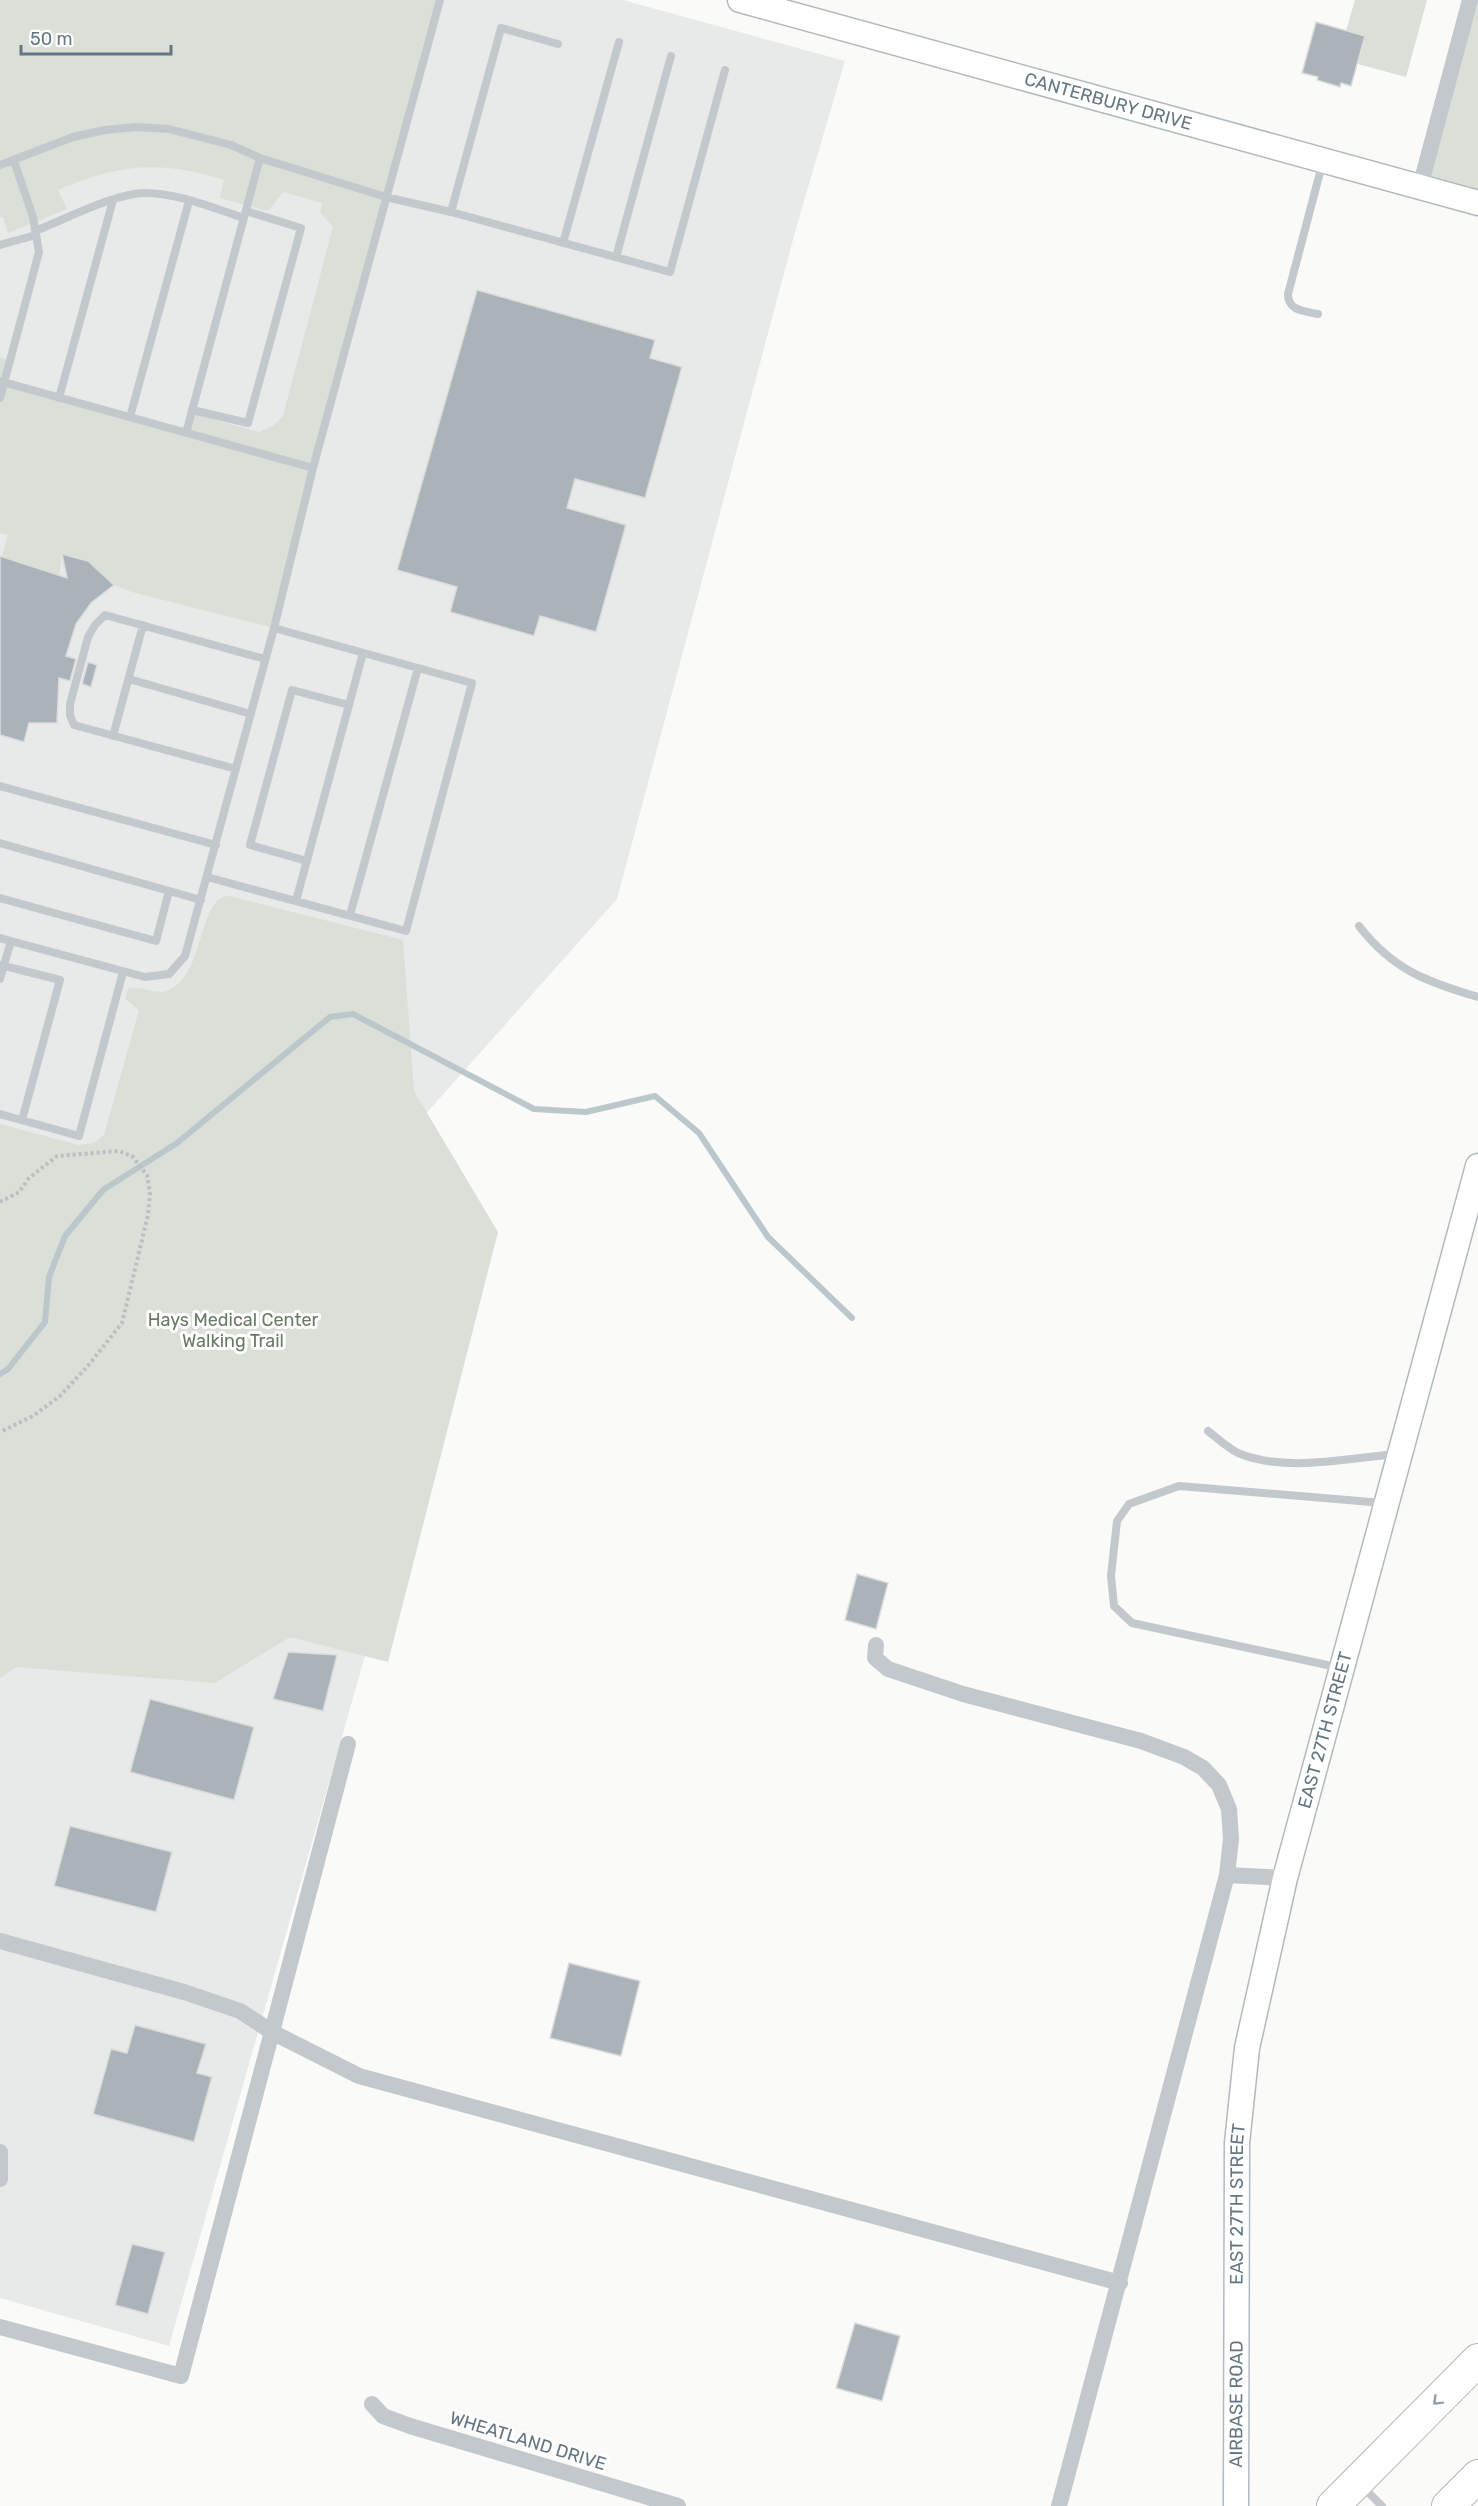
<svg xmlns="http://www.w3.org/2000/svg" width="1478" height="2506" font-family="Rubik,sans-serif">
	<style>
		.built { fill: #e8e9e9 }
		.green { fill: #dadfd7 }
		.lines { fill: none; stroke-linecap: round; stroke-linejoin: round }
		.stream { stroke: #bbc7cb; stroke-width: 6 }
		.building { fill: #aab3b9; stroke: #dcdcda; stroke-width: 1.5 }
		.secondary-casing { stroke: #b3babf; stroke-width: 27 }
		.highway-casing { stroke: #b4b9bd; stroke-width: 34 }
		.path { stroke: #bbbfc2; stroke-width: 4; stroke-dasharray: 3 3; stroke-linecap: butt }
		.lane { stroke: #c3c8cc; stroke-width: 8 }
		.street { stroke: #c3c8cc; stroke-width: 16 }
		.secondary { stroke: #fff; stroke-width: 24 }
		.highway { stroke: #fff; stroke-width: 32 }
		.oneway { stroke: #939fa8 }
		.labels { text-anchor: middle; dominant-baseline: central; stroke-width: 6; stroke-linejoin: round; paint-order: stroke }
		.street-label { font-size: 18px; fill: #657683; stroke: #fff }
		.park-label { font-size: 18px; fill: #687a64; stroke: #fff }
	</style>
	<rect width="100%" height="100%" fill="#fafaf8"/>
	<path class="built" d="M0 0H623L845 61 795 232 617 899 0 1592Z
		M268 1605 370 1638 169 2346 0 2298V1656Z"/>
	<path class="green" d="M0 0H440L274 628 132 592 114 585 88 561 62 554 59 576 2 557 8 535 0 533V358L10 360 4 382 185 433 191 413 259 432 274 425 283 416 333 227 320 212 322 203 283 192 268 211 220 198 224 180C162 160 117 164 58 190L67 209 8 233 3 217H0Z
		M1355 0H1427L1406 77 1358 64 1365 36 1346 31Z
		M1470 0H1478V203L1420 187Z
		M229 896 403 940 414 1091 498 1232 388 1662 290 1637 215 1683 16 1667 0 1678V1124L78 1145 94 1143 104 1135 139 1010 125 999 128 989C142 985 156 996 169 990 206 974 197 897 229 896Z"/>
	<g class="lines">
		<path class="stream" d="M0 1374 8 1369 45 1322 49 1277 65 1236 103 1190 177 1143 330 1017 353 1014 534 1109 586 1112 655 1096 699 1133 768 1237 852 1318"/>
	</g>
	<path class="building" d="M1316 22 1365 36 1351 86 1341 83 1340 87 1317 80 1318 77 1302 73Z
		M477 290 655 340 650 358 682 367 645 498 575 479 567 508 626 525 596 632 540 616 534 636 450 612 457 587 397 570Z
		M62 554 88 561 114 585 91 603 76 624 66 656 76 659 70 681 59 678 57 723H29L24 742 0 735V556L67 578Z
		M88 662 97 665 91 687 82 684Z
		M857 1574 888 1583 876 1629 845 1620Z
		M288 1652 337 1655 323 1711 273 1699Z
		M150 1699 254 1727 234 1800 130 1772Z
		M70 1826 172 1852 156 1912 54 1886Z
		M569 1963 640 1981 621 2056 550 2038Z
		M135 2025 206 2044 197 2073 212 2077 194 2142 93 2114 111 2049 127 2053Z
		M132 2244 165 2252 148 2314 115 2305Z
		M855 2323 900 2336 882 2401 836 2388Z"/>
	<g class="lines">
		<defs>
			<g id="secondary">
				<path id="s1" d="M740 0 1478 203"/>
				<path id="s2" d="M1236 2506 1237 2143 1247 2048 1285 1878 1478 1166"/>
			</g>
			<path id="highway" d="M1333 2506 1478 2360
				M1448 2506 1478 2476"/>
		</defs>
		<use href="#secondary" class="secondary-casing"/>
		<use href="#highway" class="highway-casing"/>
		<path class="path" d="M0 1202 19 1192 29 1178 57 1156 119 1151 132 1156 147 1175 150 1194 148 1215 122 1323 87 1367 60 1396 33 1416 0 1432"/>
		<path class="lane" d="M0 165 73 137 105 130 137 127 169 129 231 145 260 158 386 197 451 212 670 272 725 70
			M451 212 501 28 558 44
			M35 231C64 220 115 193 145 193 178 193 213 208 244 218
			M563 243 619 42
			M0 245 36 235
			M616 257 671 56
			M1318 314C1304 311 1288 311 1288 294L1323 161
			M0 381 313 468
			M0 398 39 252 33 217 14 161
			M59 398 113 200
			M192 410 248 423 301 228 246 211
			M130 417 189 201
			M186 433 260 158
			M129 679 251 714
			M113 736 143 625
			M236 769 74 725 70 715V704L88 637 95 625 105 615 265 659
			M0 786 216 845
			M0 843 201 900
			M307 861 250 845 292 690 349 705
			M207 877 406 931 472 683 274 628
			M0 898 156 941 169 891
			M296 901 363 653
			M350 915 418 668
			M1359 926C1393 970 1427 982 1478 997
			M0 938 145 977 169 974 185 956 274 628 313 468 440 0
			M0 965 60 980 22 1120
			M0 979 11 941
			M0 1114 79 1136 123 972
			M1208 1431C1217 1438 1228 1448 1238 1453 1286 1473 1347 1458 1396 1454
			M1341 1668 1132 1623 1114 1606 1111 1576 1117 1521 1129 1504 1179 1486 1383 1503
			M1362 2486 1382 2506"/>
		<path class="street" d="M1420 187 1470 0
			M876 1645 875 1658 888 1669 963 1694 1141 1741 1184 1757 1203 1768 1219 1785 1229 1809 1231 1839 1227 1875 1059 2506
			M1227 1875 1285 1878
			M0 1941 184 1992 240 2011 272 2032 359 2076 1120 2283
			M0 2152V2179
			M0 2327 181 2376 348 1744
			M372 2404 383 2416 410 2426 678 2506"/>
		<use href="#secondary" class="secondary"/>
		<use href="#highway" class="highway"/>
	</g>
	<defs><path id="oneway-chevron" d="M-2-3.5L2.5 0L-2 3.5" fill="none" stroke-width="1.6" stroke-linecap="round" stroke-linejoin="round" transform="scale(1.5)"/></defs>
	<use class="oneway" href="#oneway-chevron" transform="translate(1437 2401) rotate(135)"/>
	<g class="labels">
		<g class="street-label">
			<text stroke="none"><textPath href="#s1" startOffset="382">CANTERBURY DRIVE</textPath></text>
			<text stroke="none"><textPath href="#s2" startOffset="786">EAST 27TH STREET</textPath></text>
			<text stroke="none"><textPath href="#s2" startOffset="302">EAST 27TH STREET</textPath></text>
			<text stroke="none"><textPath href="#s2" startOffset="102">AIRBASE ROAD</textPath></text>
			<text transform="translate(528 2441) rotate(17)">WHEATLAND DRIVE</text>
		</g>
		<g class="park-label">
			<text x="233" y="1320">Hays Medical Center<tspan x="233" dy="21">Walking Trail</tspan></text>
		</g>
	</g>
	<path d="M21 45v9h150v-9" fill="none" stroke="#657683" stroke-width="3"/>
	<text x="30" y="45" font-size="18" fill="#657683" stroke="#ffffff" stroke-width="4.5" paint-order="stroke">50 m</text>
</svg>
